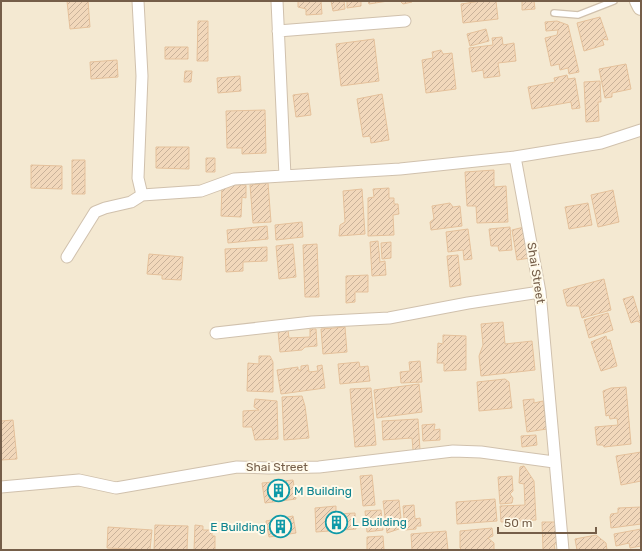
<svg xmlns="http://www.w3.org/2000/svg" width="642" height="551" font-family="Rubik,sans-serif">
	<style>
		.residential { fill: #f4e9d2 }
		.building { fill: url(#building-hatch); stroke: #e5c19b }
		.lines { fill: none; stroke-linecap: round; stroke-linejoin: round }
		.lane-casing { stroke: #d0c1ad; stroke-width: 8 }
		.street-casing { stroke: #d0c1ad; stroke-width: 13 }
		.secondary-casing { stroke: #d1c0a7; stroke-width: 18 }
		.lane { stroke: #fff; stroke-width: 5.5 }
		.street { stroke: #fff; stroke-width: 11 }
		.secondary { stroke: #fff; stroke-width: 16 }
		.labels { text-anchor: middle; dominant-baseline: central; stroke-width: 4; stroke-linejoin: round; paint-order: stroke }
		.street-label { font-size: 12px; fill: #755e49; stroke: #fffaea }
		.culture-label { font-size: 12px; fill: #0d838f; stroke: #fffaea; text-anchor: start }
	</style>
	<defs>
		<pattern id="building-hatch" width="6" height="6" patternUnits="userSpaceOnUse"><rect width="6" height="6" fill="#f2d8bb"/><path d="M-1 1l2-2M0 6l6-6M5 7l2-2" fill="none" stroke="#c9b29a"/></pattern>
	</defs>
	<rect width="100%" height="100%" fill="#fdf6e4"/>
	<path class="residential" d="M1 1H641V550H1Z"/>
	<path class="building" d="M67 1H88L90 27 70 29Z
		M298 1H321L322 14 306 15V9L298 7Z
		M331 1H344L345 9 333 11Z
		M347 1H361V6L347 8Z
		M368 1H388L369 4Z
		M400 1H412V2L403 4Z
		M481 1H496L498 19 463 23 461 4Z
		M522 1H534L535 9 522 10Z
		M600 17 608 40 602 39 604 45 584 51 577 23Z
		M198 21H208V61H197Z
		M557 21 568 25 579 72 569 74 568 68 560 70 559 64 551 66 545 38 557 35 558 30 546 31 545 22Z
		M486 29 489 41 470 46 467 34Z
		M502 37 503 45 514 43 516 61 498 63 500 76 484 78 483 70 472 72 469 48 493 45 492 38Z
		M374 39 379 81 341 86 336 44Z
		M165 47H188V59H165Z
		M441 50 443 54 452 53 456 89 426 93 422 60 433 58 432 52Z
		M117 60 118 77 91 79 90 62Z
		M626 64 631 89 612 93V97L605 98 599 69Z
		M185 71H192L191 82H184Z
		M567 75 568 79 575 78 580 108 572 109 571 102 532 109 528 87 555 82 554 78Z
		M240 76 241 91 218 93 217 78Z
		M600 81 601 102H598L599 121 586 122 584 82Z
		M308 93 311 115 296 117 293 95Z
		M382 94 389 140 371 143 370 136 363 137 357 99Z
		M265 110 266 153 242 154V148H227L226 111Z
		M156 147H189V169L156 168Z
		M206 158H215V172H206Z
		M72 160H85V194H72Z
		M31 165 62 166V189L31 188Z
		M494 170V187L506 186 508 222 477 223 476 206H467L465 172Z
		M268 183 271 222 253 223 250 185Z
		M222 184 246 185V198L242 197 241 217 221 216Z
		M389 188V198H394V204H398L399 214 393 215 394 235 368 236V198L374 197 373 189Z
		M362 189 365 234 339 236 340 225 345 222 343 191Z
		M613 190 619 222 598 227 591 195Z
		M450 203 453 207 460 206 462 226 431 230 430 222 434 219 432 206Z
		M588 203 592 225 569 229 565 207Z
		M302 222 303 237 276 240 275 225Z
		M267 226 268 239 228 243 227 230Z
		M510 227 512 250 499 251 498 246H491L489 229Z
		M524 227 530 258 517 260 512 230Z
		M468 229 472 259 464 260 463 250 448 252 446 232Z
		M378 241 380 262 385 261 386 275 372 276 370 242Z
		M391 242V258L382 259 381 243Z
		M293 244 296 277 279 279 276 246Z
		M317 244 319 297H305L303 245Z
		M267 247V261L243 262V271L226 272 225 249Z
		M149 254 183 257 181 280 162 279V275L147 274Z
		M458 255 461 285 450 287 447 256Z
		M368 275V292H355V302L346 303V276Z
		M604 279 611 310 582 318 579 306H567L563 290Z
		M633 296 641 322V323L637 321 631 323 623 299Z
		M608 313 613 330 589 338 584 320Z
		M503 322 505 344 532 341 535 370 481 376 479 356 483 345 481 324Z
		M345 327 347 352 323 354 321 329Z
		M310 329H316L317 346 305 347 302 350 280 352 278 331 288 330 289 338 310 337Z
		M443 335 466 336V370L444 371V363H437L438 343 443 344Z
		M606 336 607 340H610L617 366 601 371 591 342Z
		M259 356H270L273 362V392L247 391 248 363 259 364Z
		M420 361 422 382 401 383 400 372 410 371 409 362Z
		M359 362 360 367 368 366 370 381 340 384 338 364Z
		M308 365 309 372 318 371 317 366 322 365 325 388 281 394 277 370 298 367V370H301V366Z
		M505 379 509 382 512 408 479 411 477 382Z
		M419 384 422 412 377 418 374 390Z
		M626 387 631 444 604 447 603 445H597L595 427 618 425 617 418 610 419 609 415 606 416 603 391 611 388Z
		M371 388 376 445 355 447 350 389Z
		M302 396 305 406 309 438 284 440 282 397Z
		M255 399 277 401 278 439 255 440 252 427H243V411L259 410 254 407Z
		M534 399V403L543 401 547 429 527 432 523 400Z
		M418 419 420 450H413L412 438 383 440 382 421Z
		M13 420 17 459 1 460V421Z
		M435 424 434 430 440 429V440L423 441 422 425Z
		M536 435 537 445 522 447 521 436Z
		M641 452V481L621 485 616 456Z
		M524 466 534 481 536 520 501 522 500 506 525 505 524 484 519 483 520 467Z
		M372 475 375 505 363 506 360 476Z
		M512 476 513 491 510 494 513 498 512 503 500 504 498 477Z
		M293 480 296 499 265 503 262 483Z
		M495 499 497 521 457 524 456 502Z
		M399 500 402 528 387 533 383 501Z
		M414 505 415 519 420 518 421 526H416V529L405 530 403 506Z
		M336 506V514L355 513 356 529 316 532 315 508Z
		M641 507V524L611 528 610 517 611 514 618 513V508Z
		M381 510 383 530 367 532 365 511Z
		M293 516 296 533 269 537 266 521Z
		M542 522H558L559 544H554L555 550H543Z
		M155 525 188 526 187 550H154Z
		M195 525 203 526V530H212V536H215V550H194Z
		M108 527 152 530 150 550 107 548Z
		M492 528 493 536 488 538 494 543V550H462L460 548V531Z
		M641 529V546L630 548 629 543 616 546 614 534Z
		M446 531 448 550H412L411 534Z
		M596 535 606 543 607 550H577L575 539Z
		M383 536 384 550H367V537Z"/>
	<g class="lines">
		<defs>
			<path id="lane" d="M554 13 578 15 614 1"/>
			<path id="street" d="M138 1 142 76 138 178 142 195 201 191 234 179 400 169 515 157 601 143 641 130
				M277 1 285 176
				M278 31 405 21
				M515 157 540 292 563 550
				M67 257 95 212 105 208 131 202 142 195
				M216 333 312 322 389 318 468 303 540 292
				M1 487 79 480 116 488 237 467 269 468 319 467 453 451 481 452 554 462"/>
			<path id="secondary" d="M638 1 641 7"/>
		</defs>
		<use href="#lane" class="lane-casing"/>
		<use href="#street" class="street-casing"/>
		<use href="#secondary" class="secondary-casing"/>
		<use href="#lane" class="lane"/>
		<use href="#street" class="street"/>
		<use href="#secondary" class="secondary"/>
	</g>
	<defs>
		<symbol id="building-ring" viewBox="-11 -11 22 22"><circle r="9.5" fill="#fffaea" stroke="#0f9aa8" stroke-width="1.5"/><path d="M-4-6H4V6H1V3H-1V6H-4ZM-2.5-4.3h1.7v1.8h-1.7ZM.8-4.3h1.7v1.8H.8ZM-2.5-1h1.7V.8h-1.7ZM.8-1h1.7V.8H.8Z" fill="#0f9aa8"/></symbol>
	</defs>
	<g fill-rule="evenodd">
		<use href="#building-ring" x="266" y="478" width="25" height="25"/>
		<use href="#building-ring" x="324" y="510" width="25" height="25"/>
		<use href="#building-ring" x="268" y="514" width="25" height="25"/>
	</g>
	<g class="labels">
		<g class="street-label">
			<text transform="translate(536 273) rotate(81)">Shai Street</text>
			<text x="277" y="467">Shai Street</text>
		</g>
		<g class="culture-label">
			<text x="294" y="491">M Building</text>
			<text x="352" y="522">L Building</text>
			<text x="266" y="527" text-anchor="end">E Building</text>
		</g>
	</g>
	<rect width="642" height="551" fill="none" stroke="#755e49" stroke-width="4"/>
	<path d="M498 527v6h98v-6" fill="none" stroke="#755e49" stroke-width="2"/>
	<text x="504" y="527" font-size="12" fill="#755e49" stroke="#fffaea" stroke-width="3" paint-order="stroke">50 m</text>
</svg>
